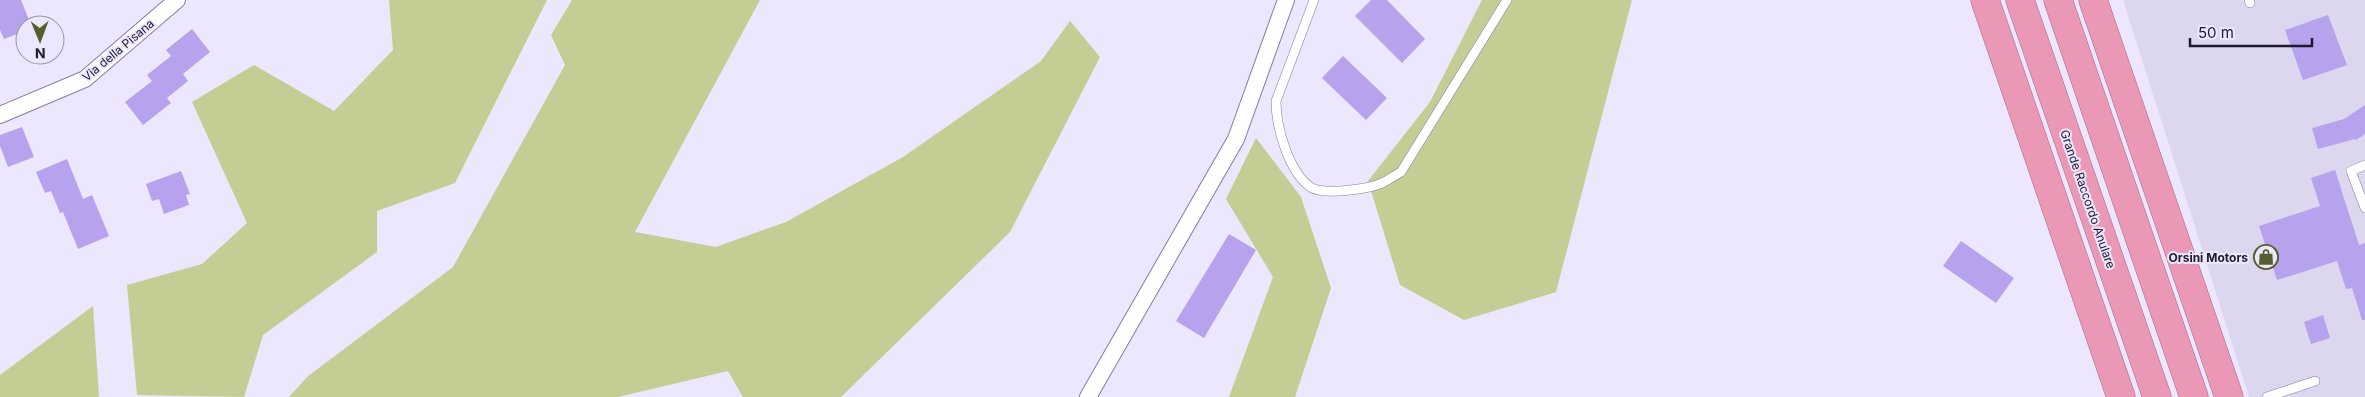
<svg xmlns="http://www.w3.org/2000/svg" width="2365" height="397" font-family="Inter,sans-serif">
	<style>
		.built { fill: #dcd7ee }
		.green { fill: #c3cd94 }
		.building { fill: #b6a2ed }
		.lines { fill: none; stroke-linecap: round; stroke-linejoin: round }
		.lane-casing { stroke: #867aa9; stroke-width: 10 }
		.street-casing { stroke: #867aa9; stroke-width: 18 }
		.highway-casing { stroke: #a36c86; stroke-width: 29 }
		.lane { stroke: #fff; stroke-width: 9 }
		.street { stroke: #fff; stroke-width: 16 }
		.highway { stroke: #ea98b6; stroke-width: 28 }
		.labels { text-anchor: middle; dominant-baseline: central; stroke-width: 4; stroke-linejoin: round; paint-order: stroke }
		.street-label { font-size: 12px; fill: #1f1a2d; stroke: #ece7fc }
		.poi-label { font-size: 12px; font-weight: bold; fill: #1f1a2d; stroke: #ece7fc; text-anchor: end }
	</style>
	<rect width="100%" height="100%" fill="#ece7fc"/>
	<path class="built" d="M2123 0H2365V397H2249Z"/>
	<path class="green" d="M389 0H547L455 183 377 211V252L263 335 244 397 137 395 127 285 202 264 247 223 192 102 254 65 334 111 393 50Z
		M572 0H760L635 232 716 247 786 222 903 157 1041 61 1070 21 1100 57 1010 232 841 397H743L728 371 618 397H289L307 377 453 267 565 65 551 35Z
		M1482 0H1632L1556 292 1464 320 1400 285 1368 181 1430 102Z
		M1256 138 1301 197 1331 288 1295 397H1229L1273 277 1226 199Z
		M93 306 99 397H0V375Z"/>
	<path class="building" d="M0 0H21L31 25H25V31L4 39 0 30Z
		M1371 0H1387L1425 39 1402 63 1355 16Z
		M2328 15 2347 65 2303 80 2285 30Z
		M192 29 210 52 183 74 188 81 167 98 171 103 143 125 125 102 152 81 147 75 171 56 166 50Z
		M1343 56 1387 98 1366 120 1322 78Z
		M2365 105V134L2356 140 2355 139 2318 149 2312 128 2344 119Z
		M22 127 34 157 8 167 0 146V135Z
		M67 159 83 199 92 195 109 236 78 249 63 212 60 213 51 191 45 193 36 172Z
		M2335 170 2359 245 2365 243V320H2362L2352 288 2346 289 2337 261 2277 280 2259 226 2320 206 2311 178Z
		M181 171 190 194 186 195 189 205 164 214 159 199 152 201 146 184Z
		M1229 234 1256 250 1204 338 1176 321Z
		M1961 241 2014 278 1996 303 1943 266Z
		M2323 315 2330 338 2311 344 2304 322Z"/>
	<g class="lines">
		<defs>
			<path id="lane" d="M1314 0 1276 101C1276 127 1289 174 1312 188 1326 195 1371 189 1384 182 1390 179 1395 175 1401 172L1507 0
				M2249 0 2250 3
				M2365 165 2351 171 2365 208
				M2267 397 2315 381"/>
			<path id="street" d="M0 115 85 79 177 0
				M1088 397 1236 139 1286 0"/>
			<path id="highway" d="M1985 0 2121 397
				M2020 0 2157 397
				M2058 0 2194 397
				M2093 0 2229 397"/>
		</defs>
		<use href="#lane" class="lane-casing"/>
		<use href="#street" class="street-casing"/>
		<use href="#highway" class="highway-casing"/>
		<use href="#lane" class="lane"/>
		<use href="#street" class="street"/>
		<use href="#highway" class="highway"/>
	</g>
	<defs>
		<symbol id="shop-ring" viewBox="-11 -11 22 22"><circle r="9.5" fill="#ece7fc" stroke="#575e2d" stroke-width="1.5"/><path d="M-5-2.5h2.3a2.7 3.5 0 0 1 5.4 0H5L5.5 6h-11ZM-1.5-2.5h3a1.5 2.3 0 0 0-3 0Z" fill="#575e2d"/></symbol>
	</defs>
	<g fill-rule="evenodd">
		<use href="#shop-ring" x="2252" y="243" width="28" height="28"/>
	</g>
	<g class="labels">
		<g class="street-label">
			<text transform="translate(118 50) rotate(-40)">Via della Pisana</text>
			<text transform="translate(2088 199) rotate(71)">Grande Raccordo Anulare</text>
		</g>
		<g class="poi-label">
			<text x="2248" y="257">Orsini Motors</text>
		</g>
	</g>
	<g transform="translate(40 40) rotate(179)"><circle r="24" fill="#ece7fc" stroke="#9a95a9"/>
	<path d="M0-4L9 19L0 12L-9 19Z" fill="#575e2d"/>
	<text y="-8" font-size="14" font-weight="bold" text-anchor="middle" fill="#1f1a2d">N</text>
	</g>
	<path d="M2190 38v8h122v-8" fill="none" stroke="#1f1a2d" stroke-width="2.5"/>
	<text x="2198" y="38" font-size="15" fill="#1f1a2d" stroke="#ece7fc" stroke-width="4" paint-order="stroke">50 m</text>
</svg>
